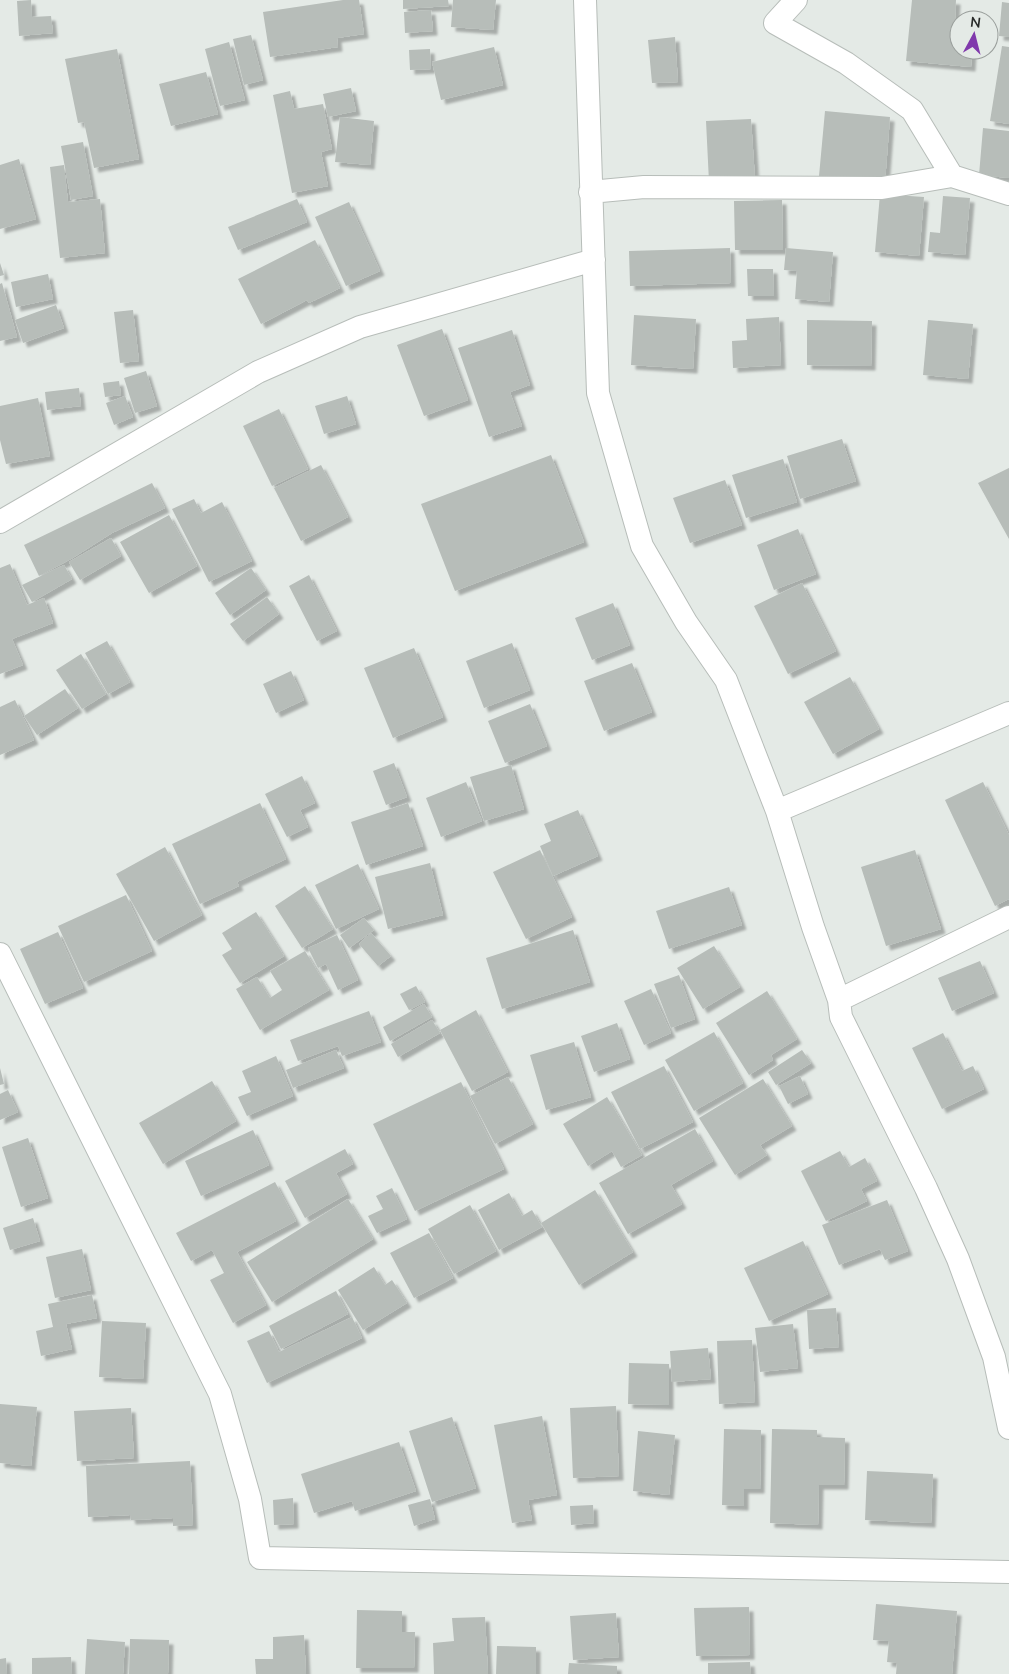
<svg xmlns="http://www.w3.org/2000/svg" width="1009" height="1674" font-family="Mulish,sans-serif">
	<style>
		.building { fill: #b7bdb9; filter: url(#shadow) }
		.lines { fill: none; stroke-linecap: round; stroke-linejoin: round }
		.street-casing { stroke: #b7bdb9; stroke-width: 24 }
		.street { stroke: #fff; stroke-width: 22 }
	</style>
	<defs>
		<filter id="shadow"><feDropShadow dx="4.5" dy="4.5" stdDeviation="1" flood-color="#0004"/></filter>
	</defs>
	<rect width="100%" height="100%" fill="#e4eae6"/>
	<path class="building" d="M31 0 32 17 51 16 53 33 19 36 17 1Z
		M343 0H359L364 34 337 38 338 47 270 57 263 12Z
		M403 0H448L449 6 403 9Z
		M453 0H496L493 30 451 27Z
		M912 0H956L955 20H959V50H972L971 67 906 61Z
		M1002 2 1009 3V37L999 36Z
		M431 10 433 31 405 33 404 12Z
		M251 35 263 80 244 85 233 39Z
		M675 37 678 82 652 83 648 40Z
		M229 42 245 100 220 106 205 49Z
		M1002 46 1009 47V124L990 121Z
		M494 47 503 85 441 100 432 62Z
		M117 49 139 159 94 168 84 122 78 123 65 59Z
		M430 49 431 69 410 70 409 50Z
		M206 72 218 114 171 126 159 84Z
		M351 88 356 111 328 117 323 94Z
		M290 91 294 109 323 104 332 149 321 152 328 186 292 193 273 95Z
		M825 111 890 117 885 182 819 176Z
		M340 117 374 121 370 165 335 162Z
		M751 119 755 179 709 182 706 121Z
		M983 128 1009 131V178L979 175Z
		M83 142 93 196 71 200 61 146Z
		M19 159 36 219 0 229V165Z
		M64 165 68 202 100 199 105 253 60 258 50 167Z
		M880 194 924 197 919 256 875 252Z
		M943 196 970 198 965 255 928 252 930 232 940 233Z
		M297 199 307 222 238 250 228 227Z
		M782 200 783 250H735L734 201Z
		M349 202 380 271 346 286 315 217Z
		M315 240 340 288 309 303 307 300 261 324 238 279Z
		M730 248 731 283 630 286 629 251Z
		M786 248 833 252 829 302 795 299 797 271 784 270Z
		M0 263 4 275 0 276Z
		M747 269H773L774 296H748Z
		M48 274 53 299 16 307 11 282Z
		M2 283 17 337 0 341V284Z
		M56 305 64 328 23 343 15 320Z
		M133 310 139 361 120 363 114 312Z
		M634 315 696 319 693 369 631 365Z
		M779 317 781 365 733 368 732 341 747 340 746 319Z
		M807 320 872 321 871 366 807 365Z
		M928 320 973 324 968 379 923 375Z
		M442 329 468 400 424 416 397 345Z
		M512 330 530 385 510 392 522 426 489 437 458 348Z
		M146 371 157 406 135 413 124 378Z
		M119 381 121 395 105 397 103 383Z
		M79 388 81 406 47 410 45 392Z
		M125 396 133 417 114 425 106 403Z
		M347 396 356 424 324 434 315 406Z
		M38 398 50 456 6 464 0 440V406Z
		M279 409 308 469 272 486 243 426Z
		M842 439 856 481 800 499 787 456Z
		M551 455 584 542 455 591 421 504Z
		M783 459 797 502 746 518 732 475Z
		M321 465 348 517 301 541 274 488Z
		M1009 468V539L978 483Z
		M725 480 742 525 690 543 673 498Z
		M152 483 165 508 112 533 71 559 39 576 24 545Z
		M194 499 201 513 222 502 252 561 209 582 172 509Z
		M169 515 197 566 149 593 120 542Z
		M798 529 816 574 774 590 757 545Z
		M111 538 121 556 80 580 69 562Z
		M10 564 27 605 44 598 53 623 12 639 23 665 0 674V568Z
		M64 565 72 579 32 602 22 585Z
		M251 568 266 590 230 615 215 593Z
		M309 575 337 631 317 641 289 586Z
		M802 583 836 651 788 674 754 606Z
		M267 597 279 614 243 641 230 624Z
		M613 603 630 645 592 660 575 618Z
		M107 641 130 682 108 694 85 653Z
		M512 643 530 690 484 708 466 661Z
		M414 648 443 717 393 738 364 668Z
		M81 654 106 694 82 709 56 670Z
		M632 663 652 712 604 731 584 681Z
		M291 671 304 700 276 713 263 684Z
		M850 677 879 729 833 754 804 702Z
		M65 689 78 708 37 735 24 716Z
		M15 700 34 740 0 755V707Z
		M530 704 547 746 505 763 488 721Z
		M394 763 407 797 386 805 373 771Z
		M511 765 524 809 484 821 470 777Z
		M302 776 315 803 300 810 308 827 287 837 265 794Z
		M466 782 482 821 441 837 426 798Z
		M983 782 1009 835V899L995 906 945 800Z
		M260 803 286 859 237 882 239 886 200 904 172 844Z
		M408 803 423 846 366 865 351 822Z
		M578 810 598 856 553 876 540 846 551 841 544 824Z
		M165 847 202 915 154 941 116 874Z
		M540 850 572 917 526 939 493 872Z
		M915 850 941 929 886 946 861 867Z
		M430 863 443 915 388 929 375 877Z
		M358 864 379 909 336 929 315 885Z
		M305 886 333 929 302 948 275 906Z
		M729 887 742 925 669 949 656 911Z
		M126 895 152 951 84 982 58 926Z
		M256 912 284 956 240 983 222 955 232 949 222 933Z
		M364 918 374 930 349 948 340 935Z
		M573 930 590 982 502 1009 486 958Z
		M58 932 83 988 45 1004 20 949Z
		M371 933 391 956 378 966 359 944Z
		M337 935 358 980 338 990 326 964 318 968 308 948Z
		M714 946 740 987 703 1009 677 968Z
		M305 951 329 990 260 1030 236 989 257 977 270 998 282 990 270 971Z
		M980 961 994 993 952 1011 938 978Z
		M679 975 695 1019 671 1028 654 984Z
		M416 986 425 1002 409 1010 400 994Z
		M651 989 671 1033 644 1045 624 1001Z
		M767 991 797 1039 771 1055 773 1060 749 1075 716 1023Z
		M424 1004 432 1017 390 1041 383 1027Z
		M476 1010 508 1072 472 1091 440 1030Z
		M369 1011 381 1042 342 1056 338 1046 298 1061 290 1040Z
		M432 1020 440 1033 398 1057 391 1044Z
		M617 1023 630 1059 594 1072 581 1036Z
		M714 1032 743 1083 694 1111 665 1060Z
		M943 1033 962 1071 973 1066 984 1089 942 1109 912 1048Z
		M574 1042 591 1097 546 1110 530 1055Z
		M336 1050 344 1068 293 1088 286 1070Z
		M802 1050 811 1063 776 1085 768 1072Z
		M276 1056 293 1096 247 1116 238 1097 251 1092 242 1071Z
		M664 1066 693 1122 640 1149 611 1092Z
		M0 1068 4 1084 0 1085Z
		M800 1076 808 1094 788 1104 779 1086Z
		M508 1077 533 1124 495 1144 470 1096Z
		M763 1079 792 1126 760 1145 767 1155 735 1175 699 1118Z
		M212 1081 236 1121 163 1164 139 1123Z
		M461 1082 504 1169 415 1211 373 1124Z
		M8 1090 18 1112 0 1120V1094Z
		M607 1097 642 1155 621 1167 612 1151 588 1166 563 1124Z
		M695 1129 713 1161 671 1185 682 1204 628 1234 599 1183Z
		M253 1130 269 1165 201 1196 185 1161Z
		M28 1138 48 1198 21 1207 2 1147Z
		M345 1149 353 1164 336 1173 347 1194 305 1218 285 1181Z
		M840 1151 849 1167 865 1158 877 1181 861 1189 867 1201 826 1221 801 1171Z
		M275 1182 296 1221 237 1252 266 1305 233 1323 210 1280 224 1273 212 1250 191 1261 176 1233Z
		M392 1188 407 1219 377 1233 368 1216 383 1209 376 1196Z
		M595 1190 633 1252 579 1285 541 1223Z
		M509 1193 522 1216 532 1210 542 1227 499 1250 478 1210Z
		M348 1199 373 1239 272 1302 247 1262Z
		M887 1200 908 1251 885 1260 880 1249 839 1265 822 1225Z
		M470 1205 496 1251 454 1274 428 1229Z
		M33 1218 40 1241 10 1250 3 1228Z
		M429 1233 453 1278 414 1298 390 1253Z
		M803 1241 828 1294 769 1321 744 1268Z
		M82 1249 91 1290 55 1298 46 1257Z
		M374 1267 385 1285 392 1280 407 1303 363 1330 338 1290Z
		M336 1291 348 1314 281 1349 269 1326Z
		M92 1295 97 1318 66 1324 72 1349 41 1356 36 1331 53 1327 48 1304Z
		M836 1308 839 1347 809 1349 807 1310Z
		M352 1317 362 1338 267 1383 247 1341 269 1331 279 1352Z
		M102 1321 146 1323 143 1379 99 1377Z
		M793 1324 798 1368 760 1372 755 1328Z
		M752 1340 755 1402 719 1404 717 1341Z
		M708 1348 711 1379 672 1382 670 1351Z
		M629 1363 669 1364V1405L628 1404Z
		M0 1404 37 1407 31 1466 0 1463Z
		M616 1406 619 1476 573 1478 570 1408Z
		M131 1408 134 1458 77 1461 74 1411Z
		M542 1416 557 1495 528 1500 532 1520 512 1523 494 1425Z
		M452 1417 476 1488 432 1502 409 1431Z
		M724 1429 761 1430 760 1489H744V1506L722 1505Z
		M772 1429 817 1430V1437L845 1438 844 1485H819L818 1525 770 1523Z
		M638 1431 675 1435 669 1495 633 1491Z
		M399 1442 416 1491 355 1511 352 1501 314 1513 301 1474Z
		M190 1461 193 1525 173 1526V1518L131 1520 130 1515 88 1517 86 1466Z
		M867 1471 933 1474 931 1523 865 1520Z
		M293 1498 294 1524 274 1525 273 1500Z
		M430 1499 435 1519 414 1526 408 1505Z
		M593 1505 594 1523 571 1525 570 1506Z
		M876 1604 957 1611 952 1674H896L897 1663 887 1662 889 1641 873 1640Z
		M749 1607 750 1655 696 1656 694 1608Z
		M357 1610 402 1611V1632H415L414 1668H356Z
		M616 1613 619 1657 573 1660 570 1616Z
		M485 1617 488 1674H434L433 1643 454 1641 452 1618Z
		M304 1635 306 1674H256L255 1659H273V1637Z
		M87 1639 125 1642 123 1674H85Z
		M130 1639 169 1640 168 1674H129Z
		M497 1646 536 1647V1674H496Z
		M71 1657 72 1674H32V1658Z
		M6 1658 7 1674H0V1659Z
		M750 1662 751 1674H708V1663Z
		M569 1663 617 1666V1674H568Z"/>
	<g class="lines">
		<defs>
			<path id="street" d="M585 0 598 393 642 546 686 622 726 680 777 811 813 927 839 1000 841 1017 926 1188 958 1259 994 1357 1009 1428
				M796 0 775 23 846 63 912 110 952 176
				M590 192 644 187 882 188 952 176 1009 194
				M0 522 258 372 360 327 594 260
				M777 811 1009 713
				M0 954 220 1394 250 1499 260 1558 1009 1572
				M839 1000 1009 917"/>
		</defs>
		<use href="#street" class="street-casing"/>
		<use href="#street" class="street"/>
	</g>
	<g transform="translate(974 35) rotate(7)"><circle r="24" fill="#e4eae6" stroke="#999e9b"/>
	<path d="M0-4L9 19L0 12L-9 19Z" fill="#8039ac"/>
	<text y="-8" font-size="14" font-weight="bold" text-anchor="middle" fill="#292c2a">N</text>
	</g>
</svg>
